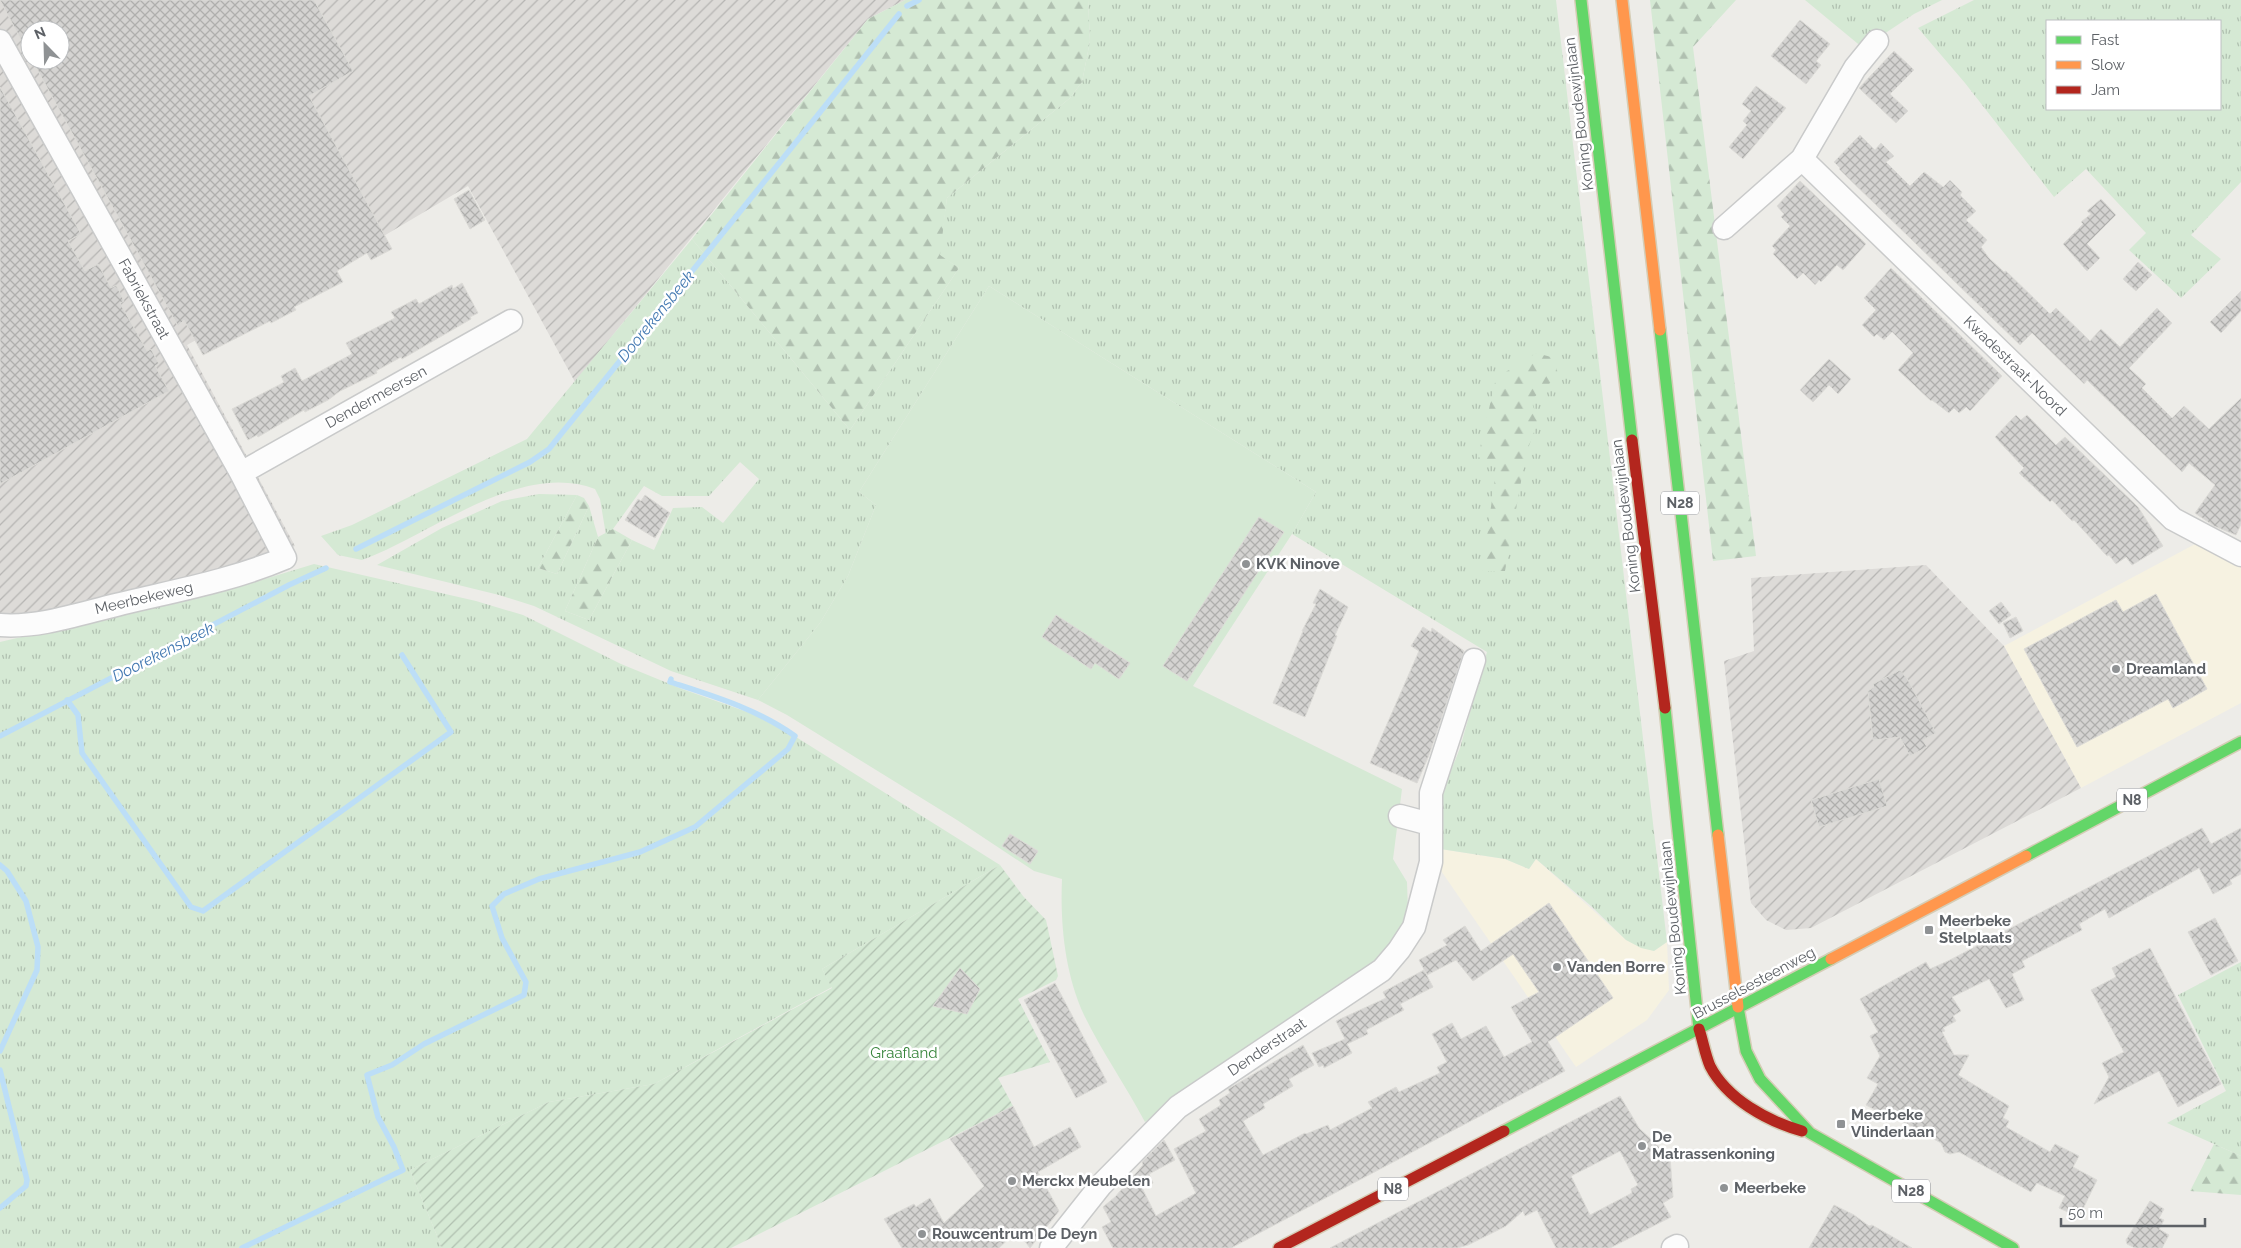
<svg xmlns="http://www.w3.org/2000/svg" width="2241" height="1248" font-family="Raleway,sans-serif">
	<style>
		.commercial { fill: #f6f2e1 }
		.industrial { fill: url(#industrial-furrows); fill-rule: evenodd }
		.grass { fill: url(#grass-tufts); fill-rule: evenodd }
		.forest { fill: url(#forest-firs) }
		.garden { fill: url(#garden-furrows) }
		.pitch { fill: #d5e9d4 }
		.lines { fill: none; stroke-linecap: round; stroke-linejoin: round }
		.stream { stroke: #bcdef7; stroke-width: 5.5 }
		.building { fill: url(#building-cross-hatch); stroke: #dcdbd7; fill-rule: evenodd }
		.street-casing { stroke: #c9caca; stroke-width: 25 }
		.fast-casing { stroke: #d5cdb6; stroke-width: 14 }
		.slow-casing { stroke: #d5cdb6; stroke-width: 14 }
		.jam-casing { stroke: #d5cdb6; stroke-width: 14 }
		.street { stroke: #fcfcfc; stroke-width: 22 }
		.fast { stroke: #63d668; stroke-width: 11 }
		.slow { stroke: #ff974d; stroke-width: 11 }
		.jam { stroke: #b3261e; stroke-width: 11 }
		.poi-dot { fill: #8f9294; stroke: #fff; stroke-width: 2 }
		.labels { text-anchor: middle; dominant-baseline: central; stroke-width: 5; stroke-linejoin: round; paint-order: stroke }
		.shield { fill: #fff; stroke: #8e9094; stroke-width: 1 }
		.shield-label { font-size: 14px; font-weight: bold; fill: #5d6166 }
		.street-label { font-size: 15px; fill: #5d6166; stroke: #fff }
		.poi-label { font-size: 15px; font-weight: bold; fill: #5d6166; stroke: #fff; text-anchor: start }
		.park-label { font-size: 15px; fill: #36843a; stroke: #fff }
		.water-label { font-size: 16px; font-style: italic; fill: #4278b1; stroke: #fff }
	</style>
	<defs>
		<pattern id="industrial-furrows" width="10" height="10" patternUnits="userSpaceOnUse" patternTransform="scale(1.25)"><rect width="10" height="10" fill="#dddbd8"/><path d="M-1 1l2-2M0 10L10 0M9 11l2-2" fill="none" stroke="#b6b5b3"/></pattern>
		<pattern id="grass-tufts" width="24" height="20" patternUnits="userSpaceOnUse" patternTransform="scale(1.25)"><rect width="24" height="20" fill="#d5e9d4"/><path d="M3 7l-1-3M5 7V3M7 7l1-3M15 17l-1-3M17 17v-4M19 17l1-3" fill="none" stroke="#b0c0b0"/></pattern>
		<pattern id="forest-firs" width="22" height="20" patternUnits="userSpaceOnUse" patternTransform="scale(1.25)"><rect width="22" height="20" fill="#d5e9d4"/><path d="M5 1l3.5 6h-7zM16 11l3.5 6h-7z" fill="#b0c0b0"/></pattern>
		<pattern id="garden-furrows" width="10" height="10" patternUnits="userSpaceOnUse" patternTransform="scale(1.25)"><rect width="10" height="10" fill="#d5e9d4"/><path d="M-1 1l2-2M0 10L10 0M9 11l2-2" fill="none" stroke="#b0c0b0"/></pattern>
		<pattern id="building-cross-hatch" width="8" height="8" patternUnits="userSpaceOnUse" patternTransform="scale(1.25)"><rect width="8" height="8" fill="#d4d3d1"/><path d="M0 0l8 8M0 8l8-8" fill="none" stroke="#afafad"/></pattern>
	</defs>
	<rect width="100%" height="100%" fill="#edece8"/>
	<path class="commercial" d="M2199 542 2241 566V703L2081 788 2004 646Z
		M1434 848 1505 859 1529 869 1536 859 1626 940 1654 951 1667 942 1669 990 1647 1020 1576 1067 1435 862Z"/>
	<path class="industrial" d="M0 0H905L868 19 575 382 468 186 382 237 187 345 295 546 246 565 48 613 0 617ZM30 30H60V60H30Z
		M1926 565 2004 646 2081 788 1811 928 1786 930 1766 920 1751 903 1724 661 1754 651 1751 578Z"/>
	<path class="grass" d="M1088 0H1556L1667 942 1654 951 1641 948 1626 940 1591 906 1536 859 1529 869 1505 859 1434 848 1440 798 1460 748 1487 652 1292 534 1316 492 989 286 859 492 876 505 848 576 820 623 758 700 671 671 534 606 499 595 377 565 442 528 502 501 539 494 577 495 538 568 557 574 589 506 598 537 565 611 589 620 632 540 654 550 673 508 702 507 723 523 759 479 740 462 709 496H662L644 486 613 529 606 535 600 499 595 489C520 460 429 536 362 560L338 555 321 536 352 525 527 439 692 239 850 430 959 268 939 255 947 198 1070 98 1082 82 1090 41Z
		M1805 0H1942L1914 14 1863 48Z
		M1974 0H2241V182L2191 235 2221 259 2181 298 2129 250 2146 233 2086 169 2054 197 1965 83 1918 28ZM2047 21H2220V109H2047Z
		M314 564 476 601 523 615 621 664 682 689 753 714 796 737 1000 865 822 969 832 987 654 1084 549 1102 410 1170 442 1248H0V642L255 582Z
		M2241 962V1156L2167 1123 2226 1091 2178 995Z"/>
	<path class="forest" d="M905 0H1088L1090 41 1082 82 1070 98 947 198 940 255 959 268 850 430 692 239 868 19Z
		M1650 0H1736L1693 47 1756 556 1713 561Z
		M1536 353 1555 358 1558 376 1531 400 1538 421 1526 454 1505 571H1482L1497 464 1478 457 1496 378Z
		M577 495 584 498 589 506 557 574 538 568Z
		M613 529 632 540 589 620 565 611 598 537Z
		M2214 1144 2241 1156V1195L2190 1191Z"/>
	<path class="garden" d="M1000 865 1023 896 1046 920 1058 976 1056 980 1018 999 1050 1062 998 1078 1013 1106 731 1248H442L410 1170 549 1102 654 1084 832 988 822 969Z"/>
	<path class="pitch" d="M989 286 1316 492 1292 534 1193 686 1402 789 1393 859 1407 882 1408 911 1402 932 1389 950 1145 1122C1126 1086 1102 1052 1084 1015 1065 974 1060 924 1062 879L1034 871 957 820 787 715 758 700 820 623 848 576 876 505 859 492Z"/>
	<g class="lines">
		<path class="stream" d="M907 6 919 0
			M356 549 530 462 549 449 899 14
			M67 700 78 715 82 753 191 907 203 911 451 732 402 655
			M0 736 289 585 326 568
			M0 865 7 871 26 901 38 947 37 970 0 1051
			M0 1070 27 1180 26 1186 0 1208
			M242 1248 403 1170 394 1147 378 1117 367 1075 392 1065 424 1044 524 995 526 982 502 938 492 906 504 894 539 879 640 852 695 827 788 749 795 736C757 709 713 696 670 682L671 679"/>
	</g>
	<path class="building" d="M0 0H314L353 71 309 96 392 249 371 260 367 253 337 271 343 282 294 307 296 310 271 323 270 321 203 355 184 320 178 326 32 60H60V30H30V57Z
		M1800 20 1830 44 1816 61 1821 65 1806 84 1771 56Z
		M1894 51 1914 70 1890 94 1908 111 1896 123 1859 88Z
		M1756 86 1786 108 1743 159 1729 147 1747 125 1743 121 1751 111 1742 104Z
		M0 87 81 234 68 241 85 271 98 264 111 288 116 285 124 301 120 303 147 351 151 349 159 364 155 366 169 391 0 484Z
		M1860 135 1875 150 1881 143 1894 156 1886 162 1910 186 1924 172 1943 187 1950 180 1962 192 1960 195 1976 211 1966 220 1987 240 1981 247 1989 258 2004 272 2006 271 2050 314 2056 308 2090 341 2101 329 2120 347 2157 308 2172 323 2129 368 2146 384 2142 388 2172 418 2184 406 2209 429 2241 398V524L2236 535 2214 526 2195 513 2215 485 2189 463 2182 472 2087 380 2084 384 2032 333 2020 345 1839 169 1840 168 1834 162Z
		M1800 181 1866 244 1843 270 1837 265 1821 282 1819 280 1815 285 1803 273 1797 279 1773 254 1776 250 1772 246 1790 226 1781 217 1784 214 1777 206Z
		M469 190 485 220 470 229 454 199Z
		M2101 199 2116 215 2087 244 2100 258 2087 271 2063 244 2083 224 2081 222 2091 214 2087 211Z
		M2138 262 2152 275 2136 291 2123 279Z
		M1891 268 2002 376 1970 411 1966 407 1959 413 1954 408 1949 413 1932 400 1931 401 1898 370 1913 353 1892 332 1884 340 1877 334 1874 337 1862 325 1876 310 1864 298Z
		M462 283 478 313 470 317 471 319 402 359 401 357 376 371 377 373 340 391 328 400 305 412 304 410 258 437 257 435 248 440 232 409 281 384 284 382 281 376 295 368 302 381 352 354 346 343 395 318 391 312 416 299 419 304 452 285 453 289Z
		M2241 291V311L2221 333 2210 322Z
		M1829 359 1851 379 1838 394 1829 385 1813 402 1800 390Z
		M2016 415 2021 420 2027 415 2056 445 2065 437 2138 507 2163 546 2132 565 2126 557 2116 564 2109 555 2107 556 2074 520 2072 521 2052 500 2050 502 2019 473 2024 468 1995 437Z
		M645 495 670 513 655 538 625 520 638 499 641 501Z
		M1259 517 1284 532 1187 681 1163 666Z
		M1320 589 1348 607 1335 635 1337 636 1305 717 1273 703 1303 631H1302L1316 604 1313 603Z
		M2156 594 2207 689 2173 708 2168 699 2077 747 2024 649 2116 600 2123 612Z
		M2001 602 2011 615 1999 624 1989 611Z
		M1056 615 1130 663 1119 679 1095 663 1091 669 1042 637Z
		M2016 617 2023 631 2010 638 2003 623Z
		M1423 627 1431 632 1432 628 1464 651 1429 755 1417 783 1370 763 1419 651 1411 646Z
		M1900 670 1908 680 1936 733 1923 740 1927 747 1910 756 1900 737 1873 740 1868 691 1874 687 1873 684Z
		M1879 779 1887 806 1819 827 1811 800Z
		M2202 828 2211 844 2241 828V874L2230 880 2232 884 2213 894 2199 868 2109 918 2105 909 2079 924 2082 930 2022 961 2025 967 2012 974 2024 1000 2006 1008 1989 979 1952 997 1961 1011 1953 1016 1956 1021 1943 1028 1945 1031 1942 1032 1954 1055H1969L1958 1075 2009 1106 2003 1118 2009 1121 2006 1127 2050 1152 2055 1144 2079 1156 2073 1167 2097 1180 2079 1217 2059 1208 2065 1196 2037 1183 2031 1192 1959 1152 1950 1154 1945 1152 1941 1143 1896 1118 1894 1120 1866 1105 1878 1084 1867 1078 1880 1056 1870 1036 1878 1032 1860 999 1926 962 1930 969 1948 961Z
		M1010 834 1038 851 1030 864 1002 846Z
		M1549 903 1613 998 1548 1042 1565 1071 1231 1248H1113L1102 1227 1111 1222 1103 1207 1115 1197 1143 1165 1142 1162 1164 1140 1175 1160 1149 1174 1153 1183 1142 1188 1156 1216 1196 1193 1174 1149 1206 1131 1199 1119 1221 1105 1219 1100 1230 1093 1228 1089 1303 1045 1314 1065 1289 1079 1293 1086 1263 1104 1265 1108 1243 1121 1263 1155 1305 1133 1306 1134 1328 1125 1330 1130 1372 1108 1368 1102 1396 1087 1399 1092 1440 1073 1437 1067 1447 1062 1432 1034 1452 1023 1461 1039 1486 1026 1504 1057 1532 1042 1511 1007 1539 992 1513 954 1473 981 1456 960 1427 975 1419 960 1447 945 1443 940 1465 926 1481 951Z
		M2215 918 2238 961 2211 975 2188 932Z
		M2150 948 2221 1084 2178 1107 2159 1071 2094 1104 2109 1077 2102 1063 2124 1052 2091 990 2116 977 2112 968Z
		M960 968 980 989 967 1014 933 1006Z
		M1424 970 1433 987 1400 1004 1404 1010 1366 1030 1368 1034 1347 1044 1352 1053 1324 1068 1323 1065 1319 1067 1312 1053 1345 1039 1336 1021 1386 998 1383 992Z
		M1055 983 1107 1082 1076 1098 1024 1000Z
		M1620 1096 1639 1128 1670 1157 1673 1197 1663 1203 1671 1217 1610 1248H1556L1537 1210 1525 1216 1523 1211 1506 1226 1468 1245 1457 1248H1330ZM1620 1151 1638 1185 1631 1189 1632 1193 1590 1215 1571 1176Z
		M1013 1106 1034 1147 1070 1127 1081 1147 1038 1172 1059 1211 1030 1248 1017 1231 999 1248H902L884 1219 914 1204 916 1207 930 1198 944 1223 984 1186 950 1139Z
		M2150 1201 2164 1209 2159 1218 2164 1220 2159 1229 2169 1235 2162 1248H2135L2127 1244 2126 1240Z
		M1834 1205 1854 1215 1869 1226 1872 1225 1912 1248H1809Z"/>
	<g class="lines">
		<defs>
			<path id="street" d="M0 41 241 473 285 558C231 581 173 591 116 605 79 614 38 628 0 625
				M1802 159 2173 519 2241 555
				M1724 228 1802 159 1855 68 1877 41
				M241 473 511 321
				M1400 816 1430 824
				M1051 1248 1101 1185 1178 1107 1382 970 1399 950 1414 927 1431 862V793L1474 660
				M1673 1248 1677 1246"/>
			<path id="fast" d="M1581 0 1632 440
				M1660 330 1718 835
				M1665 708 1699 1029
				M2026 856 2241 742
				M1738 1007 1746 1051 1760 1079 1810 1133 2013 1248
				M1504 1131 1831 959"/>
			<path id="slow" d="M1622 0 1660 330
				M1718 835 1738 1007
				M1831 959 2026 856"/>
			<path id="jam" d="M1632 440 1665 708
				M1699 1029C1703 1041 1705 1054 1710 1066 1727 1099 1767 1121 1802 1131
				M1279 1248 1504 1131"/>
		</defs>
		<use href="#street" class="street-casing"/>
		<use href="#fast" class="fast-casing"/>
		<use href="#slow" class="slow-casing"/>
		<use href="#jam" class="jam-casing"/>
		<use href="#street" class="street"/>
		<use href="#fast" class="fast"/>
		<use href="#slow" class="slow"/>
		<use href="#jam" class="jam"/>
	</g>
	<g class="poi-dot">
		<circle cx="1246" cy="564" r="5"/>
		<circle cx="2116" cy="669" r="5"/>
		<rect x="1924" y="925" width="10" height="10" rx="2.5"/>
		<circle cx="1557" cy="967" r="5"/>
		<rect x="1836" y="1119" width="10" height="10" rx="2.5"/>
		<circle cx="1642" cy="1146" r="5"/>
		<circle cx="1012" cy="1181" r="5"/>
		<circle cx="1724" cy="1188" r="5"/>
		<circle cx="922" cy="1234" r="5"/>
	</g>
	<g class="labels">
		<g class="shield">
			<rect x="1661" y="491.5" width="38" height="23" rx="4"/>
			<rect x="2117" y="788.5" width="30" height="23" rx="4"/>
			<rect x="1378" y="1177.5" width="30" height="23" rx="4"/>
			<rect x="1892" y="1179.5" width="38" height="23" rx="4"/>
		</g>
		<g class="shield-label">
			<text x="1680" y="503">N28</text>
			<text x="2132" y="800">N8</text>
			<text x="1393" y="1189">N8</text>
			<text x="1911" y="1191">N28</text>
		</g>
		<g class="street-label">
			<text transform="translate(1579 114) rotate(-97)">Koning Boudewijnlaan</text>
			<text transform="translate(144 299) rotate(61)">Fabriekstraat</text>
			<text transform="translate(2015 366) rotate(44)">Kwadestraat-Noord</text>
			<text transform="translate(376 397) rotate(-29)">Dendermeersen</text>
			<text transform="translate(1626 516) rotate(-97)">Koning Boudewijnlaan</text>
			<text transform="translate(144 598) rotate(-13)">Meerbekeweg</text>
			<text transform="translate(1673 918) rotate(-96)">Koning Boudewijnlaan</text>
			<text transform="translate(1754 983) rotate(-28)">Brusselsesteenweg</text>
			<text transform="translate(1267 1047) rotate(-34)">Denderstraat</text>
		</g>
		<g class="poi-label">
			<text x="1256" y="564">KVK Ninove</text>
			<text x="2126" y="669">Dreamland</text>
			<text x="1939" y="921">Meerbeke<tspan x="1939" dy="17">Stelplaats</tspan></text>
			<text x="1567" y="967">Vanden Borre</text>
			<text x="1851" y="1115">Meerbeke<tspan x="1851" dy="17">Vlinderlaan</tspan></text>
			<text x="1652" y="1137">De<tspan x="1652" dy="17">Matrassenkoning</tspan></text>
			<text x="1022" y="1181">Merckx Meubelen</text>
			<text x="1734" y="1188">Meerbeke</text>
			<text x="932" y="1234">Rouwcentrum De Deyn</text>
		</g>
		<g class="park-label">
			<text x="904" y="1053">Graafland</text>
		</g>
		<g class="water-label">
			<text transform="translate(656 316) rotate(-51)">Doorekensbeek</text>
			<text transform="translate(163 652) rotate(-27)">Doorekensbeek</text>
		</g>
	</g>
	<rect x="2046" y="20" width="175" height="90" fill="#ffffff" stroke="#bec0c2"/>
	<rect x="2056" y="36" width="25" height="8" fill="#63d668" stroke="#bec0c2"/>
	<text x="2091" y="45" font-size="15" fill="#5d6166">Fast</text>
	<rect x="2056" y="61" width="25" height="8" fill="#ff974d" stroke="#bec0c2"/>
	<text x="2091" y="70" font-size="15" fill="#5d6166">Slow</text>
	<rect x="2056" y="86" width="25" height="8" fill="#b3261e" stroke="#bec0c2"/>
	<text x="2091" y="95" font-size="15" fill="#5d6166">Jam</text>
	<g transform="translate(45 45) rotate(337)"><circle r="24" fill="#ffffff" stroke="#bec0c2"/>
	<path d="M0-4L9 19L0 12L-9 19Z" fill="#8f9294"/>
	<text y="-8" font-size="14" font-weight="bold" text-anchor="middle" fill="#5d6166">N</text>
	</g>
	<path d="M2061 1218v8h144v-8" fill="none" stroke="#5d6166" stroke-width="2.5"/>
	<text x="2068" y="1218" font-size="15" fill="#5d6166" stroke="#ffffff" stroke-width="4" paint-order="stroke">50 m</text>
</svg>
